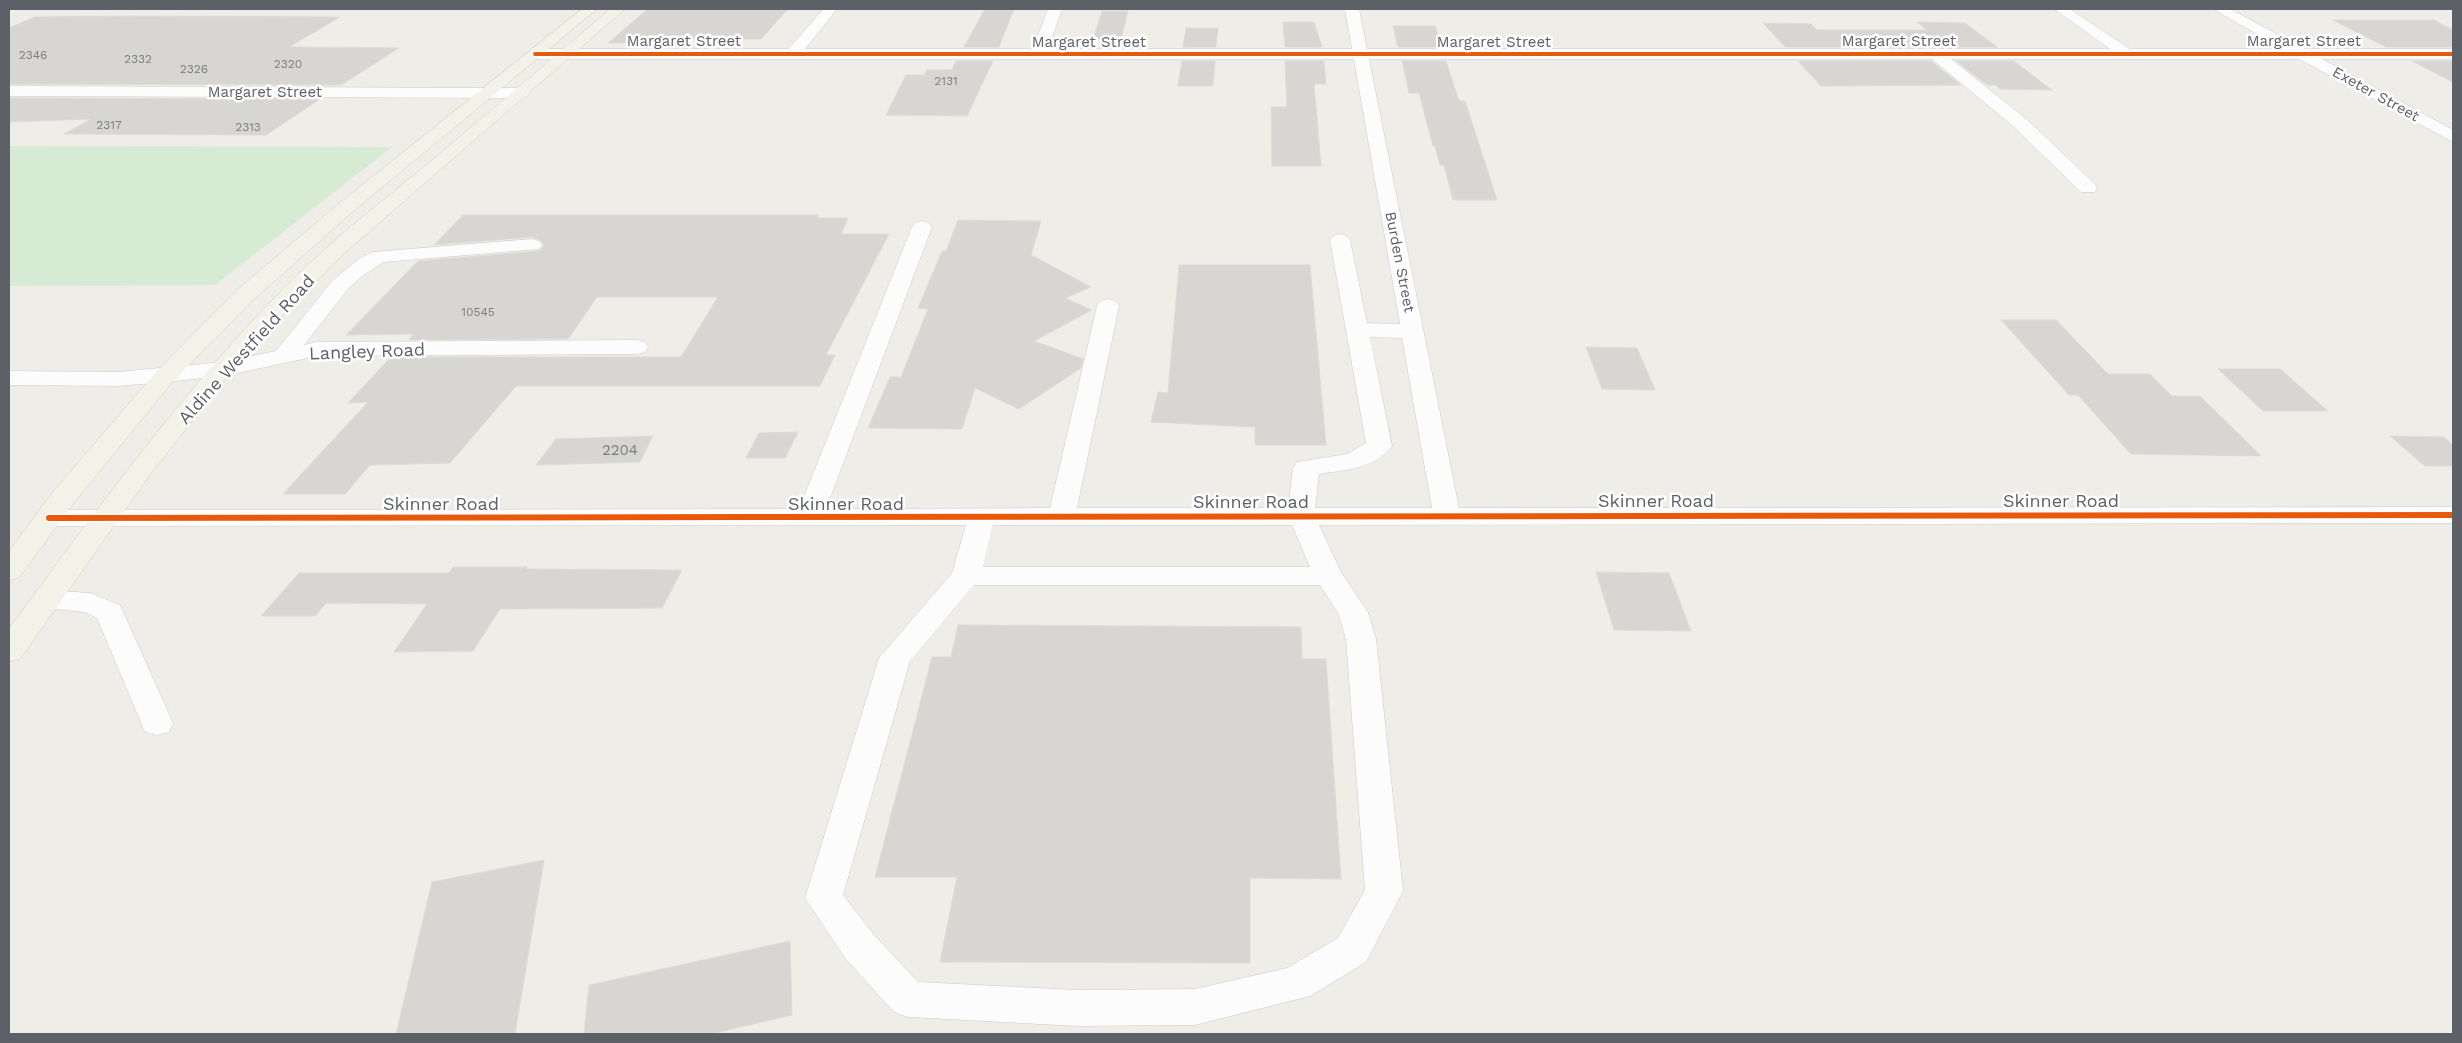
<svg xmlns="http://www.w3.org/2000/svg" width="2462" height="1043" font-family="'Work Sans',sans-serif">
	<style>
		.green { fill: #d6ead4 }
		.building { fill: #d7d6d3; stroke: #dddcd8 }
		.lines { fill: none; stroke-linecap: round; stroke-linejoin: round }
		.minor-casing { stroke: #cbcbca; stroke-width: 1 }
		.major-casing { stroke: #d6cfb5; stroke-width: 1 }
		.minor { fill: #fcfcfc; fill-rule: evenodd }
		.major { fill: #f3f2e9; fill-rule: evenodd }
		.cycleway-far1-casing { stroke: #fff; stroke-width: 5.5 }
		.cycleway-casing { stroke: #fff; stroke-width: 9 }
		.cycleway-far1 { stroke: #e8590c; stroke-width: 4 }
		.cycleway { stroke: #e8590c; stroke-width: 6 }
		.labels { text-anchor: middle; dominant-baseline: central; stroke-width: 5; stroke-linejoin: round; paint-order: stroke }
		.far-number-label { font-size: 12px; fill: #7c7f82 }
		.far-street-label { font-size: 15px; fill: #5d6167; stroke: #fff }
		.number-label { font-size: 15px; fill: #7c7f82 }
		.street-label { font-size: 18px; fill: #5d6167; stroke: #fff }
	</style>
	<rect width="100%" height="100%" fill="#eeede8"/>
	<path class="green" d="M9 146 392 147 215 285 9 286Z"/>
	<path class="building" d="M648 9H788L761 39H660L656 43H608Z
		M985 9H1014L999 47H964Z
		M1102 11H1128L1121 39H1093Z
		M129 16 340 17 289 47 399 48 341 85 9 84V28L35 17Z
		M2333 20H2434L2453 30V47H2386Z
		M1283 22H1314L1322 47H1285Z
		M1917 22 1965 23 1997 47H1785L1763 23 1811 24 1817 30H1927Z
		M1393 26H1435L1442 47H1398Z
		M1186 28H1218L1216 47H1183Z
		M956 61H993L967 116 886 115 906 75H924L927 70H952Z
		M1182 61H1215L1213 86H1178Z
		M1285 61H1324L1326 84H1314L1321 166H1272L1271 107H1287Z
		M1402 61H1446L1459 101H1465L1497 200H1453L1444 165H1440L1435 146H1433L1419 93H1409Z
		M1798 61H1931L1961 85 1821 86Z
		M1956 61H2014L2052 90 2000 89 1995 85H1987Z
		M2412 61H2453V82Z
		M9 98 320 99 266 135 64 134 91 119 9 122Z
		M463 215H818L817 218H848L841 234H889L826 355H835L820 386H516L450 463 370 465 345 494H283L368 402 348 403 391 357H681L718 297H597L568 339 409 340 413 334 346 335 418 261 539 251 544 246 540 240 532 237 434 245Z
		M958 220 1041 221 1031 255 1091 287 1065 298 1092 310 1034 341 1083 359 1081 368 1019 409 975 388 962 429 868 428 890 377H901L928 309 918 308 942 251H946Z
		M1179 265H1310L1326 445H1255V427L1151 422 1158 392 1168 393Z
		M2001 320H2056L2108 374H2150L2172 396H2200L2261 456 2131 454 2078 395H2069Z
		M1586 347 1637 348 1655 390 1602 389Z
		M2218 369H2280L2328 411H2263Z
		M798 432 785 458H746L759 433Z
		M653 436 640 462 536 465 556 439Z
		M2390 436 2444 437 2453 445V466H2425Z
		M453 567H527L526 569 682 570 662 608 500 609 473 651 394 652 427 604 326 603 315 616H261L299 573H449Z
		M1596 572 1669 573 1691 631 1614 630Z
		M958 625 1301 627 1302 659H1326L1341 879 1250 878V963L940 962 957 877H875L932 657H951Z
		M544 860 515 1034H396L432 882Z
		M790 941 792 1015 710 1034H584L589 985Z"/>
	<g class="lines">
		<defs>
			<path id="minor" d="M823 9H837L805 49H1033L1048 9H1062L1048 49H1352L1345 9H1359L1367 49H2110L2054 9H2070L2130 49H2283L2213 9H2230L2305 49H2453V59H2322L2453 130V142L2299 59H1951L2025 118 2095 184 2097 188 2095 192H2081L2013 126 1932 59H1369L1459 508 2453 507V523L1319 525 1342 574 1368 612 1376 639 1403 891 1366 962 1310 996 1195 1025 1078 1026 908 1017 894 1012 846 959 805 898 879 658 952 573 966 525 49 526 39 524 35 518 39 512 49 510 799 509 912 227 915 223 922 221 929 223 932 227 826 509 1050 508 1097 306 1100 301 1108 299 1116 301 1119 306 1077 508H1288L1293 468 1297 462 1347 454 1366 443 1330 240 1333 236 1340 234 1347 236 1350 240 1367 323 1400 324 1354 59H535L527 54 535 49H789ZM1370 337 1402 338 1432 508H1315L1319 474C1343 470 1376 469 1392 446ZM993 525H1292L1310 567H983ZM974 585H1320L1338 613 1346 639 1365 890 1338 938 1287 968 1195 989 1078 990 918 982 874 935 843 895 910 661Z
				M9 86 521 88 527 90 529 93 527 96 521 98 9 96Z
				M532 239 539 241 542 245 539 249 384 262 361 277 348 289 304 345 317 342 637 340 645 342 648 347 645 352 637 354 317 356 223 376 166 382 117 386 9 385V371L117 372 223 362 276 351 333 280 360 258 373 252Z
				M46 590 90 593 120 605 173 723 169 732 157 735 145 732 97 618 85 612 36 607 31 600 36 593Z"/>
			<path id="major" d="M582 9H597L350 214 252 301 174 380 72 505 19 578 9 580V551L52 493 158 370 236 291 336 206Z
				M610 9H625L349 249 299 298 260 339 223 382 152 472 20 659 9 662V629C95 512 180 394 282 290 326 245 376 206 424 167 486 115 548 62 610 9Z"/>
		</defs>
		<use href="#minor" class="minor-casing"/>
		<use href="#major" class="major-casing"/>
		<use href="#minor" class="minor"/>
		<use href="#major" class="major"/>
		<defs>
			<path id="cycleway-far1" d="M535 54H2453"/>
			<path id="cycleway" d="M49 518 2453 515"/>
		</defs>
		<use href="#cycleway-far1" class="cycleway-far1-casing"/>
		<use href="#cycleway" class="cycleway-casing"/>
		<use href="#cycleway-far1" class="cycleway-far1"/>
		<use href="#cycleway" class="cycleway"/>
	</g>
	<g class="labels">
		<g class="far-number-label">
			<text x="33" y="55">2346</text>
			<text x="138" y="59">2332</text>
			<text x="288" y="64">2320</text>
			<text x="194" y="69">2326</text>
			<text x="946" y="81">2131</text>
			<text x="109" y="125">2317</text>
			<text x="248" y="127">2313</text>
			<text x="478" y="312">10545</text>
		</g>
		<g class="far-street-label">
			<text x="684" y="41">Margaret Street</text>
			<text x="1899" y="41">Margaret Street</text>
			<text x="2304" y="41">Margaret Street</text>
			<text x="1089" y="42">Margaret Street</text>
			<text x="1494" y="42">Margaret Street</text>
			<text x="265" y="92">Margaret Street</text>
			<text transform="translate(2376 94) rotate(29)">Exeter Street</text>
			<text transform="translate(1400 262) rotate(79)">Burden Street</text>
		</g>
		<g class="number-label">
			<text x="620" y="450">2204</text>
		</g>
		<g class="street-label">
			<text transform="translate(246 349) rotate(-48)">Aldine Westfield Road</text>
			<text transform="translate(367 351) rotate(-2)">Langley Road</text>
			<text x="1656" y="500">Skinner Road</text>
			<text x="2061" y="500">Skinner Road</text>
			<text x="1251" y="501">Skinner Road</text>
			<text x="441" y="503">Skinner Road</text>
			<text x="846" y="503">Skinner Road</text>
		</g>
	</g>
	<rect width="2462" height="1043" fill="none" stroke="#5d6167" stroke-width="20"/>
</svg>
